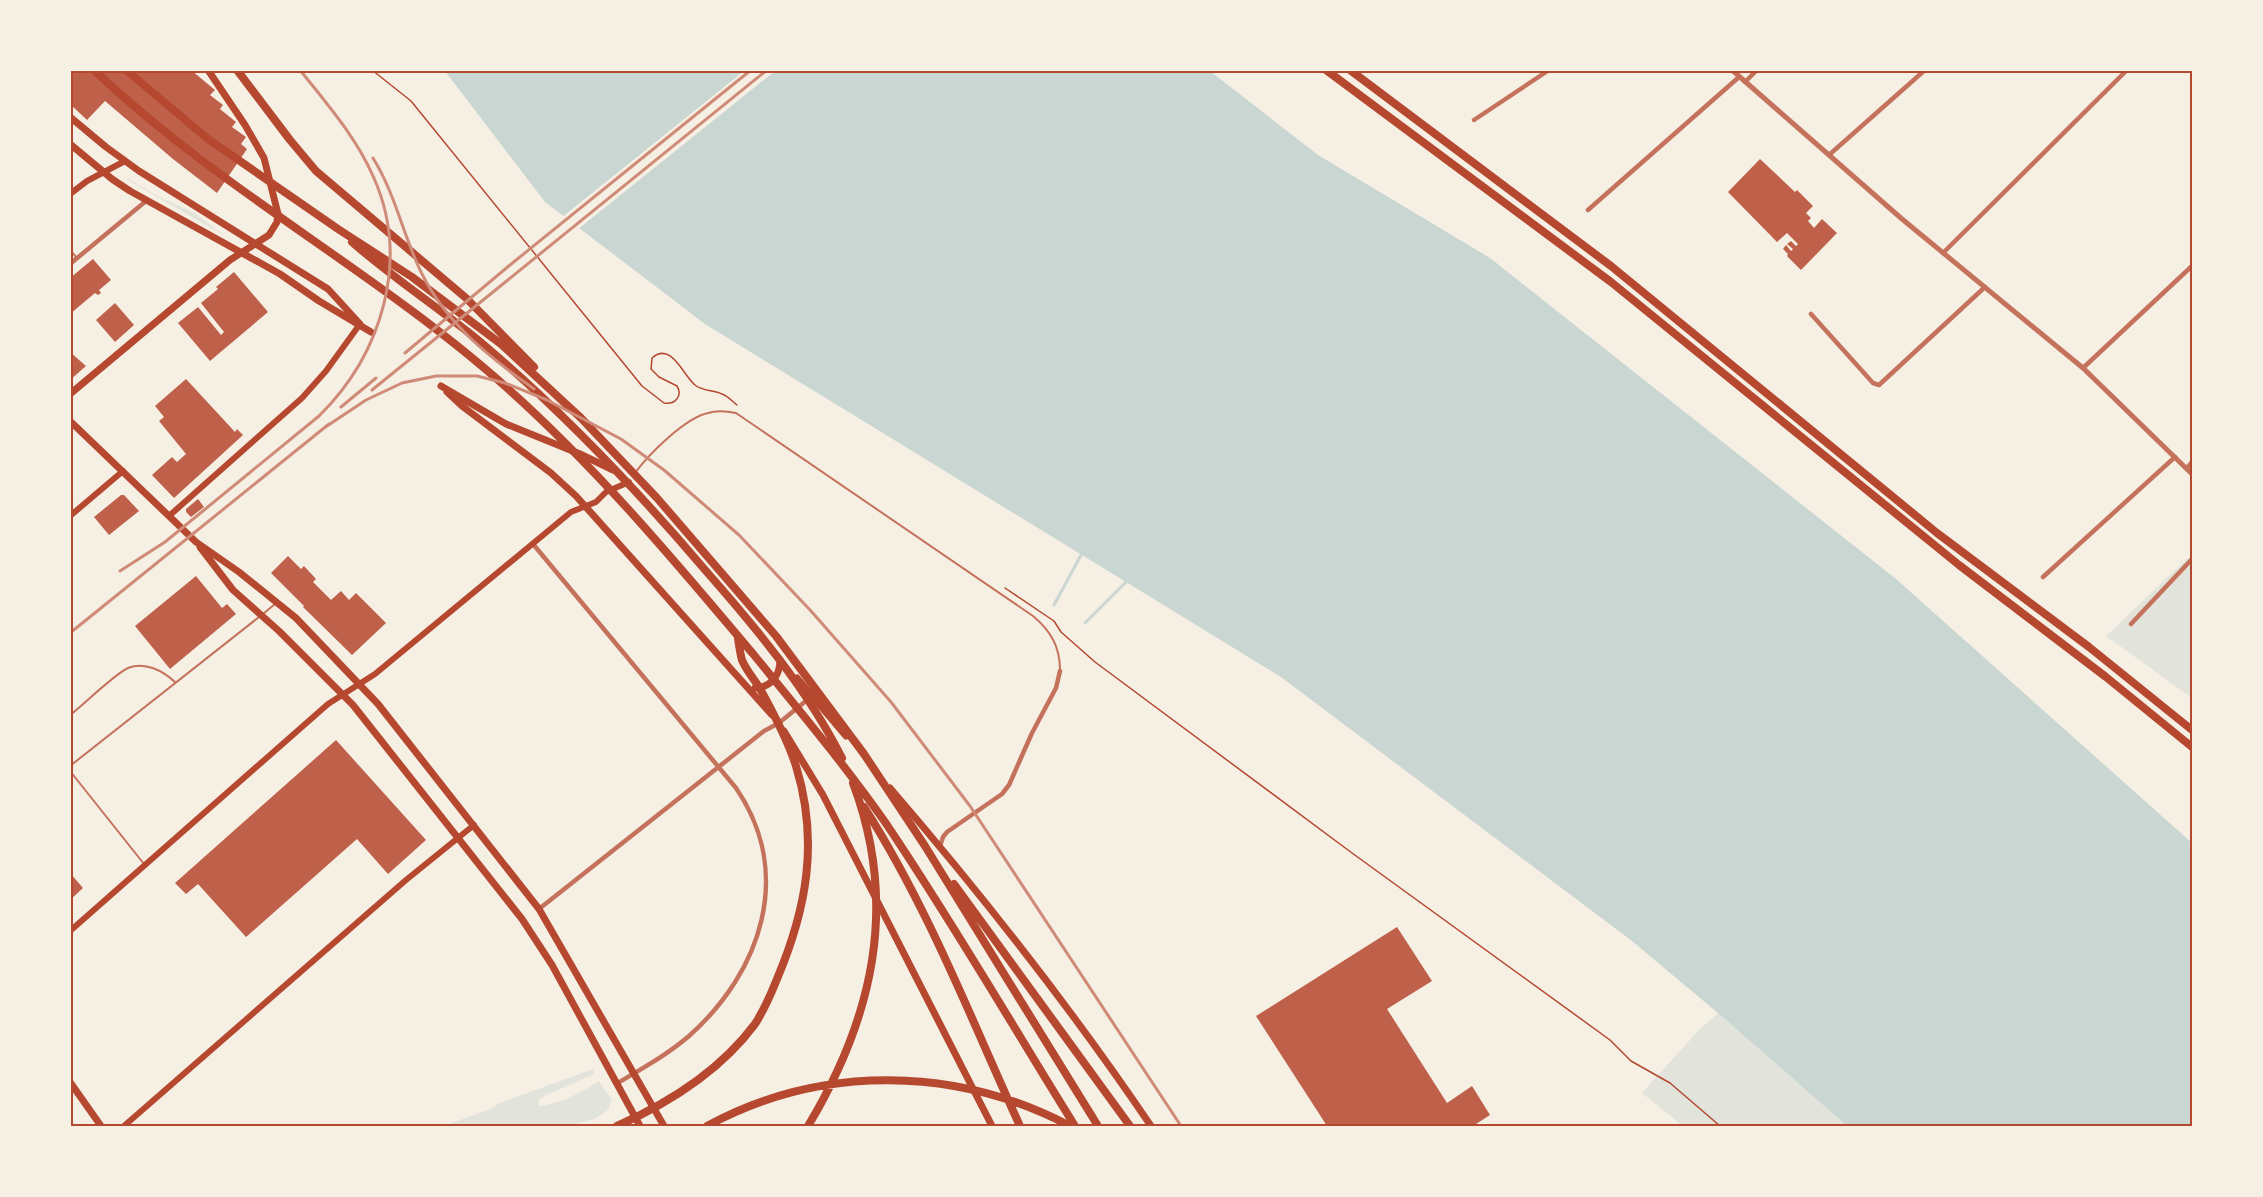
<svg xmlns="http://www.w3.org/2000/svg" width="2263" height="1197" font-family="'Noto Sans',sans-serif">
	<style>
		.green { fill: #e2e4dc }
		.water { fill: #c9d6d2 }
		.pier { fill: #f6efe4 }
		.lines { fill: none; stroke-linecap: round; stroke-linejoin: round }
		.stream { stroke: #c9d6d2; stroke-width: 3 }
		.building { fill: #bf614a }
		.path { stroke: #b5482f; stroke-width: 1.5 }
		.service { stroke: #c5725c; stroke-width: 2 }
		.minor { stroke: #c5725c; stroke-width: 4.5 }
		.tertiary { stroke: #c5725c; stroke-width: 5 }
		.secondary { stroke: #b5482f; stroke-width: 6 }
		.primary { stroke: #b5482f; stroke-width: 7 }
		.motorway { stroke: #b5482f; stroke-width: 8 }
		.rail { stroke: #cf8b77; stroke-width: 3 }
		.neatline { fill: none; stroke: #b5482f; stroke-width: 2 }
	</style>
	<rect width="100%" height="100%" fill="#f6efe4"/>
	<path class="green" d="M127 178 161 198 193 212 225 236 126 179Z
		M2192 554V698L2106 636Z
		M1718 1013 1847 1126H1683L1642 1093 1699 1030Z
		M593 1069 594 1074 546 1095 539 1100 538 1106C560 1104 580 1093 599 1081L612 1100 608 1110 595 1119 567 1126H444L493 1108 497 1104Z"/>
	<path class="water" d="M445 71H1210L1318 155 1490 258 1896 579 2192 843V1126H1847L1718 1013 1632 941 1281 677 705 324 545 202Z"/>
	<path class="pier" d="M744 71H775L577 230 561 218Z"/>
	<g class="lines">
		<path class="stream" d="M1054 605 1081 555
			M1085 623 1126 582"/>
	</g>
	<path class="building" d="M70 70H191L215 90 210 95 223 105 220 109 236 122 232 127 246 137 241 144 247 149 217 193 173 159 105 101 87 120 70 104Z
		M1760 159 1795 192 1797 190 1813 206 1806 213 1811 218 1808 221 1814 228 1822 219 1837 233 1801 270 1787 256 1788 254 1783 249 1786 245 1791 251 1793 249 1787 244 1791 241 1796 246 1798 244 1787 233 1777 242 1728 192Z
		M93 259 111 280 99 290 101 293 98 295 95 293 70 314V278Z
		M234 272 268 312 210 361 178 323 198 307 221 335 224 332 201 303 218 289 216 287Z
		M115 303 134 325 115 342 96 320Z
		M70 352 86 366 70 380Z
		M186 379 235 432 237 429 243 435 174 498 152 475 172 457 177 462 186 454 159 421 164 417 155 406Z
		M121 495H124L139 511 109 535 94 517Z
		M198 499 204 507 191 517 186 512V509Z
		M288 556 301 569 304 566 316 579 313 582 331 600 341 591 349 600 356 593 386 623 352 655 303 607 304 606 271 573Z
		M196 576 222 608 227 604 236 614 170 669 135 626Z
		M336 740 426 840 388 874 357 839 246 937 198 884 186 894 175 883Z
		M70 873 83 888 70 900Z
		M1397 927 1432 981 1387 1009 1447 1103 1472 1086 1490 1115 1476 1124 1477 1126H1327L1256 1016Z"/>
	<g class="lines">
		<path class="path" d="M372 70 411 101 642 386 664 403C675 405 683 396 677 386L659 377 651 369 652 358C671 341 683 375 695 385 702 391 713 390 722 394 728 396 732 401 737 405
			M1005 588 1054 621 1061 632 1095 662 1352 853 1610 1040 1631 1061 1670 1083 1720 1126"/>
		<path class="service" d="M70 250 77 258
			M635 473C649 454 685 418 708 413 717 410 727 411 736 413L1033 616C1051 631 1060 647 1060 670
			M263 614 275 604
			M70 715C83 705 116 673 128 668 145 661 163 671 175 682
			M70 766 259 617
			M70 771 144 864"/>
		<path class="minor" d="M1745 82 1757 70
			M1474 120 1549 70
			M1829 155 1925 70
			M1588 210 1739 77
			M1943 253 2127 70
			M70 264 146 201
			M1811 314 1873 383 1879 385 1985 287
			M2083 368 2192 266
			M2187 468 2192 462
			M533 544 736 788C794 873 762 971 689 1036 667 1055 641 1069 616 1084
			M2043 577 2175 457
			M2131 624 2192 559
			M940 846 943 837 947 832 1002 794 1009 785 1032 733 1056 688 1060 671
			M539 909 764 731 779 723 807 700"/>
		<path class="tertiary" d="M1732 70 1902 219 2083 368 2192 474"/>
		<path class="secondary" d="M70 194 87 181 125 161
			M70 516 123 471
			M169 516 302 398 326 371 360 324
			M70 931 328 704 375 674 571 512 596 502 606 492 629 482
			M124 1126 406 880 474 825"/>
		<path class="primary" d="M70 117 106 147 139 171 328 289 360 324
			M70 144 112 179 130 191 280 274 319 301 371 332
			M441 386 506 424 580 454 613 470
			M447 392 462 406 551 473 576 496 772 715
			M70 394 230 260 269 235 277 222 278 214 264 158 245 125 208 70
			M70 421 196 542 239 572 296 618 378 704 539 909 664 1126
			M200 547 233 590 279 631 353 705 522 919 552 965 640 1126
			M797 678 846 736
			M755 688C771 687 780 676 780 660
			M784 731 823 795 992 1126
			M890 788C983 896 1071 1008 1151 1126
			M70 1082 101 1126"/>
		<path class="motorway" d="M94 70C220 190 376 271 506 387 597 468 675 561 754 655 799 710 844 764 885 822 952 921 1012 1025 1075 1126
			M126 70 208 139 338 229 412 277 501 344 581 418 657 498 776 636 864 754 925 846 1098 1126
			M237 70 290 140 316 171 466 298 534 367
			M1326 70 1611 282 1959 565 2106 677 2192 747
			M1350 70 1611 266 1937 533 2089 647 2192 730
			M352 242C394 279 441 309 484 345 565 414 638 491 706 571 757 629 807 689 842 758
			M864 807C928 907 971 1019 1020 1126
			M954 884 1130 1126
			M617 1126C669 1103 720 1071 755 1024 764 1010 771 994 777 979 807 908 819 841 796 766 787 738 773 712 759 687 754 679 746 670 742 660 740 653 739 645 738 638
			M707 1126C821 1064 956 1066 1070 1126
			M808 1126C873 1018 899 905 853 783"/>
		<path class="rail" d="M373 158C396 195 403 236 422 274 447 324 489 357 534 389
			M405 353 510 265 751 70
			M372 390 767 70
			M341 407 376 378
			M324 428 366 400 402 383 436 376H477L505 383 547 400 621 439 664 470 739 535 811 611 891 702 970 806 1181 1126
			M120 571 165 542 319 416C382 354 411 259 373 176 356 137 327 104 300 70
			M70 633 329 424"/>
	</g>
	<rect width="2263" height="1197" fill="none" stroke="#f6efe4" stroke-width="144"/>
	<rect x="72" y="72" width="2119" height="1053" class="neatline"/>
</svg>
